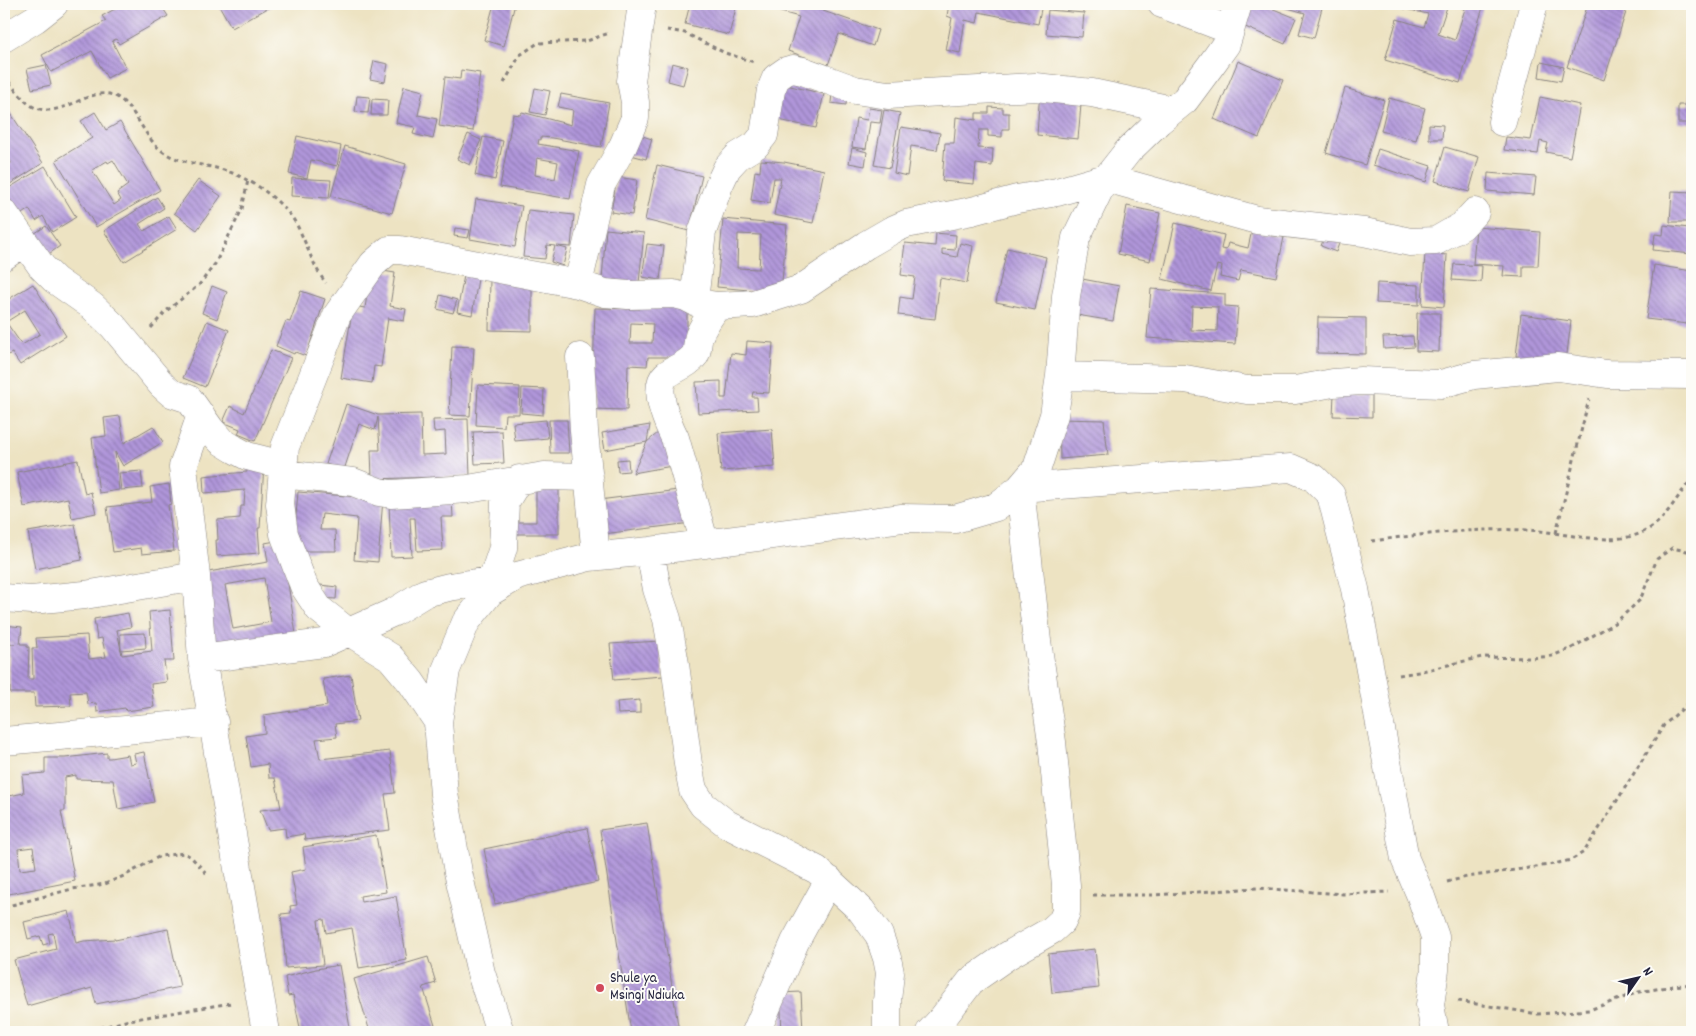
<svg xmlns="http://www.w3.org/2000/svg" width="1696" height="1036" font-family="Dekko,sans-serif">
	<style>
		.building { fill: url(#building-back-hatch); fill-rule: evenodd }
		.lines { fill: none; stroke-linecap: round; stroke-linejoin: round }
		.minor-casing { stroke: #88827e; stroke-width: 29 }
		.path { stroke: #88827e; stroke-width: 3; stroke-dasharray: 4 4; stroke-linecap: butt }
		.minor { stroke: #fff; stroke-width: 28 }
		.poi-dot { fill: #d1495b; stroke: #fdfcf7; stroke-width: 2 }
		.labels { text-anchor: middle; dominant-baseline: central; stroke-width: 4; stroke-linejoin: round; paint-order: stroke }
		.poi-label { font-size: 15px; fill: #22223b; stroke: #fdfcf7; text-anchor: start }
	</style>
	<defs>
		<pattern id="building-back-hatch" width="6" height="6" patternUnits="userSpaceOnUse" patternTransform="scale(1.25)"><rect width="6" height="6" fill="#b096da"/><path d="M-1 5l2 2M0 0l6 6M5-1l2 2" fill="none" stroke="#8f7ab2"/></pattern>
	</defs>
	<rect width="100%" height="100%" fill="#fdfcf7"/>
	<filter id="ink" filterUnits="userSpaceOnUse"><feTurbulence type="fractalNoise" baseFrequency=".02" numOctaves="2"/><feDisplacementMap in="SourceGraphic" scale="10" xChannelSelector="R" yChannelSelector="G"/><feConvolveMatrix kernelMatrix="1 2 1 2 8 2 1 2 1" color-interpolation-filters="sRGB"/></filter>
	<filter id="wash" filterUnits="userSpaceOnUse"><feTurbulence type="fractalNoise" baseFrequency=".0096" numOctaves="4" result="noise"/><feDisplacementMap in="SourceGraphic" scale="20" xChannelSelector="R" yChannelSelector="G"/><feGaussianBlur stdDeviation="1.12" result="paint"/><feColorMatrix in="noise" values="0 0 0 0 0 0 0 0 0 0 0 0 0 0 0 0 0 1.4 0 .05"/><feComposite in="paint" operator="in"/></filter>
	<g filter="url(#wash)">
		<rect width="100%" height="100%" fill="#ede3c2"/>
		<g id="blocks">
			<path class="building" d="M124 4H160L168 16 119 44 116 39 112 41 126 68 107 78 92 51 51 72 42 55 106 21 102 16Z
				M221 4H275L232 28 220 7 223 6Z
				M494 4H515L504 46 484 40Z
				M690 4H737L729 35 685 24Z
				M764 4H803L878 30 873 46 839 34 828 65 788 51 799 17 763 7Z
				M949 4H1042L1038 24 979 12 977 23 965 20 960 53 946 50 952 18 947 16Z
				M1253 4H1261L1296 18 1285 44 1243 26Z
				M1274 4H1323L1314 38 1299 34 1305 13Z
				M1383 4H1448L1438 34 1455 40 1465 9 1451 4H1484L1460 83 1385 60 1397 19 1424 27 1428 14Z
				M1588 4H1611L1627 9 1604 80 1567 67Z
				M1048 10 1084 13 1082 37 1046 34Z
				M374 61 388 64 385 82 370 79Z
				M1238 61 1283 80 1259 138 1214 119Z
				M1541 62 1564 67 1561 81 1539 77Z
				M672 63 688 67 683 85 668 81Z
				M46 65 51 85 32 89 27 69Z
				M461 70 480 73 473 131 439 126 445 77 460 79Z
				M1690 81 1692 82V123H1678V105H1689Z
				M782 84 824 94 816 128 774 119Z
				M404 86 423 91 418 115 437 119 433 139 413 134 415 127 396 123Z
				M535 88 550 91 545 115 530 112Z
				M1345 88 1384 100 1365 165 1326 153Z
				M1040 89 1082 93 1078 139 1037 135Z
				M832 93 847 94 846 105 831 103Z
				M561 94 609 103 601 147 552 138 541 137V139H539L538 144 579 151 570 199 500 187 513 114 520 115 522 112 571 125 573 110 558 107ZM537 158 558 162 555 179 535 175Z
				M357 96 370 97 368 113 355 112Z
				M1540 97 1580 105 1570 157 1546 152 1548 143 1540 141 1538 154 1504 150 1506 137 1531 140Z
				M1389 98 1425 108 1416 140 1381 131Z
				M372 99 388 100 387 115H371Z
				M6 106 43 163 4 188V168L11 163 4 151V108Z
				M989 107 1003 108V113H1009V129H1002V137L988 136V130H979L978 148 993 149 992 166 976 164 974 184 942 181 945 143H954L956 117 976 120V113H989Z
				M869 108 882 110 880 123 870 122 866 149 852 147 856 118 867 120Z
				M884 110 900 113 890 168 874 165Z
				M95 112 106 130 120 122 160 190 96 227 56 160 92 138 81 121ZM113 160 128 185 117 193 121 200 114 205 92 170 107 161 108 163Z
				M1429 124 1443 125 1442 139H1429Z
				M901 127 940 133 937 150 911 146 907 176 894 173Z
				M633 133 652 139 646 159 627 154Z
				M468 134 481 140 470 165 457 159Z
				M297 136 341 146 337 166 311 160 307 178 289 174Z
				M483 137 503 141 495 180 475 175Z
				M345 146 406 164 392 213 331 196Z
				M1445 147 1479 157 1469 192 1435 181Z
				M852 148 867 152 865 166 849 163Z
				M1378 149 1431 166 1426 182 1373 165Z
				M761 160 784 162 824 170 813 223 774 215 781 178H774L770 203 751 200 755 171 760 172Z
				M657 165 702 176 689 231 645 220Z
				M45 166 76 217 52 232 43 216 36 221 29 209 19 216 4 191Z
				M1488 173 1536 177 1534 195 1487 191Z
				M617 177 637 180 632 215 611 212Z
				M292 178 331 180 329 198 291 196Z
				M198 180 221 196 197 230 174 213Z
				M1672 191 1692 192V210L1689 209 1688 222H1670Z
				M157 197 164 208 139 224 144 231 169 216 177 229 124 262 104 231Z
				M476 199 522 206 515 247 470 239Z
				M1127 206 1160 213 1150 261 1118 254Z
				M528 210 574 215 571 247 556 246 567 249 563 266 551 262 555 246 547 245 545 259 523 257Z
				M1690 217H1692V254L1653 250 1655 234 1663 235 1664 225 1689 228Z
				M723 219 787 225 781 293 717 287ZM738 234 761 235 759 269 737 268Z
				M1175 223 1224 235 1221 249 1226 250 1228 243 1248 248 1252 230 1284 237 1276 277 1241 270 1238 281 1220 277 1222 266 1217 265 1211 291 1162 279Z
				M46 226 60 246 46 256 32 235Z
				M1476 227 1540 232 1538 266H1523V277L1503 276 1504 266 1473 264Z
				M455 228 470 230 468 238 454 236Z
				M606 229 644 233 639 283 602 279Z
				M1326 232 1341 238 1336 252 1321 246Z
				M936 233 956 235 955 250 942 249V254L957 257 960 243 973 246 967 283 940 278 935 319 898 315 900 297 912 299 915 277 901 275 905 243 935 246Z
				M647 244 664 246 660 280 642 277Z
				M1007 248 1046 257 1035 310 996 302Z
				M1425 253 1447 255 1444 307 1422 305Z
				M1454 264 1482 266 1481 282 1452 280Z
				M466 265 480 267 472 315 457 312Z
				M1654 265 1692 271 1687 324 1646 319Z
				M371 269 395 273 390 306 406 309 404 321 388 318 381 367 374 366 372 383 341 378 353 306 365 308Z
				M490 278 532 279V331L489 330Z
				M1077 278 1119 286 1113 321 1071 314Z
				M1377 283 1419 285V305L1376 303Z
				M33 284 66 336 20 365 12 353 6 356 4 353V302ZM25 310 40 334 22 345 6 322Z
				M212 286 227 292 217 319 202 313Z
				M1151 289 1225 294V306L1238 307 1235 344 1147 338ZM1192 306 1218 307 1217 331 1191 330Z
				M301 291 325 299 306 356 295 352 294 354 276 346 286 321 290 322Z
				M440 295 457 300 453 313 437 309Z
				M640 303H687V357H648L647 366 628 365 627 410 592 409 595 308 640 309ZM631 323 653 324 652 343H630Z
				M1417 313H1440L1439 352 1416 351Z
				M1521 314 1571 321 1566 362 1516 356Z
				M1318 317 1366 318V354L1317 353Z
				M207 321 229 330 205 387 183 378Z
				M1413 336 1414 347 1384 349 1383 337Z
				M747 341 773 343 769 393 753 392 752 397H757L758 410 698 413 696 382 721 381V398H726L731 353 746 355Z
				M452 346 474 347 470 416 449 415Z
				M271 350 291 358 255 441 238 434 240 429 223 422 230 406 244 413Z
				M478 385 520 387 519 414H505L504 427 476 425Z
				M522 388 544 389 543 415 521 413Z
				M1334 394H1372V417L1333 416Z
				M346 404 378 415 421 414 422 455 446 454 445 431 434 432 433 420 468 419 470 476 372 479 371 450H380L378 417 375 430 359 424 344 470 326 464Z
				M120 416 124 443 153 426 163 442 123 466 115 452 119 490 99 493 92 438 106 436 104 418Z
				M1059 419 1104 420 1108 455 1060 459Z
				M546 420 548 438 515 441 513 423Z
				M549 420H567L569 453H550Z
				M650 425 647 442 605 450 602 433Z
				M665 427 672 466 633 473 647 442Z
				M772 429 775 467 721 471 718 433Z
				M502 431 504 463 475 464 473 432Z
				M628 459 629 471 618 472 617 460Z
				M78 460 85 494 91 492 96 513 72 518 68 498 24 507 17 472Z
				M247 464 264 465 260 528H258L260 553 217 556 216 540H218L217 520 240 518 241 506H244L245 490 204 493 203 476 247 472Z
				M141 471 143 488 121 490 119 473Z
				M536 483H559V534H515L514 522H536Z
				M169 484 171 504 168 505 174 551 142 554 141 548 113 552 107 507 152 502 150 487Z
				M686 489 691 523 603 534 599 500Z
				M298 492 383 499 378 562 354 560 357 518 322 514 320 530H335L336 551H293Z
				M452 500 453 517H441L443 550 417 551 415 518H410L412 556 391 557 389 502Z
				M75 524 82 560 35 569 28 532Z
				M281 540 296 634 214 647 202 573 268 562 265 543ZM264 578 271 622 233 629 225 585Z
				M320 585 337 587 336 599 319 598Z
				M170 610 174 661H164L167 682 151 684 154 707 126 711 125 708 97 712 96 703 88 704 86 692 70 693 71 706 35 707 34 693H10L9 644H15L4 643V625L22 627 20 644H27V647H29L28 679H33L32 648H37L36 638 87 635 89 659 106 657 102 638 97 639 94 619 128 613 131 627 117 630 122 655 152 651 149 612Z
				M145 633 146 648 121 650 120 634Z
				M660 641 663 676 614 680 610 644Z
				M351 675 358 721 335 724 337 737 316 739 320 759 390 751 395 793 385 794 390 830 305 840 304 834 286 837 285 828 268 830 260 810 281 808 275 778H269L268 764 251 767 246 736 265 733 264 715 327 706 323 679Z
				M640 700V713L618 714 617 702Z
				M144 752 154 802 118 809 113 780 76 779V775L65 777V811H61L75 881 4 895V797L24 793 22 775 45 773V758H65L107 753V758H110L128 755 130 764 136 763 134 754ZM33 847 36 868 20 870 18 849Z
				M647 823 679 1032H631L600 830Z
				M587 828 598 882 495 904 484 849Z
				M376 835 386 892 360 896 361 902 396 896 407 960 359 968 352 928 326 933 324 919 318 920 323 965 286 968 281 914 291 913 290 906 297 905 291 872 306 869 303 847Z
				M69 911 76 943 84 941 115 939V940L168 929 180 987 96 1004 92 988 27 1006 14 960 56 949 53 933 48 934 50 943 43 945 40 936 28 939 24 922Z
				M1095 949 1099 988 1052 993 1048 954Z
				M428 957 436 983 423 987 437 1032H370L354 979Z
				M339 965 350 1028 322 1032H301L293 995 288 996 285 977 316 969Z
				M801 992 803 1032H782L780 993Z"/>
		</g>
	</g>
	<g filter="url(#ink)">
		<use href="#blocks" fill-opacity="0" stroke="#88827e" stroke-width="1"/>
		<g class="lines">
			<defs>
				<path id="minor" d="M1162 4 1230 30
					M4 38 35 19 54 4
					M1502 122 1534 4
					M4 213 42 267 55 280 92 306 113 326 162 385 171 393 189 399 211 430 221 441 234 449 247 456 283 465
					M4 256 24 242
					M578 284 601 185 623 146 635 118V102L631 81 642 4
					M694 301 702 232 719 185 727 168 738 156 756 145 764 135 771 90 776 78 786 71 793 69 803 71 855 90 888 95 1035 87 1092 93 1172 110
					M580 357 584 431 596 556
					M1060 376 1185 379 1247 390H1295L1333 383 1361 381 1441 384 1474 375 1558 367 1607 374 1692 375
					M201 415 183 467 196 576 202 659 266 1032
					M283 474 353 482 379 492 391 494 468 489 544 476 589 477
					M705 544 675 438C668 424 652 388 666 375 675 368 688 365 695 355 698 350 697 342 699 336 703 325 710 316 717 306
					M650 551 657 589 667 619 675 664 688 764 693 790 703 805 727 824 817 870 861 910 879 935 887 958 890 973 887 1001V1032
					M492 581 503 548 505 502 519 479
					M4 598 31 600 85 595 196 576
					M202 659 324 643 394 612 425 593 449 587 509 578
					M438 722 411 682 390 657 343 628 319 609 304 586 284 534 280 504 285 447 337 315 373 264 389 250H400L578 284 605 293 628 295 674 294 686 297 698 303 717 306 753 304 801 289 866 245 892 230 906 224 972 211 1017 199 1057 192 1106 178 1257 220 1364 232 1410 242 1436 241 1462 226 1475 212
					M4 741 214 722
					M500 1032 481 973 458 872 444 794 438 722 446 670 466 622 490 592 517 576 589 557 650 551 902 518 955 519 996 507 1020 488 1037 468 1054 415 1060 376 1066 296 1076 238 1102 184 1128 151 1159 121 1185 100 1211 65 1226 44 1238 4
					M756 1032 795 942 829 880
					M930 1032 942 1019 971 981 1007 956 1052 930 1062 921 1066 912V885L1052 742 1037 641 1020 488 1291 468 1314 478 1331 495 1355 589 1405 859 1420 894 1435 937V970L1430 1005 1435 1032"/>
			</defs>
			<use href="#minor" class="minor-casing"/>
			<path class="path" d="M667 30 685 33 725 53 754 62
				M4 76C10 83 24 102 32 106 61 122 90 84 115 96 138 108 143 139 165 153 179 162 199 164 216 168 226 170 238 175 247 180 265 189 285 206 295 222 307 242 311 264 326 283
				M504 83 520 55 538 43 587 41 609 33
				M151 328 165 312 199 285 215 264 242 209 248 180
				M1556 533 1589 399
				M1372 541C1423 534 1476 528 1528 530 1563 532 1608 547 1641 533 1665 523 1676 497 1692 479
				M1399 675 1418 672 1482 657 1531 658 1552 656 1572 648 1616 622 1640 600 1657 559 1672 548 1692 552
				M1447 882 1467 877 1549 865 1571 860 1584 852 1613 807 1664 725 1692 700
				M1093 895H1155L1257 888 1343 894 1389 892
				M4 907 72 889 105 884 126 875 160 856 184 853 191 857 209 876
				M1458 1001 1538 1014 1589 1010 1639 992 1673 986 1692 984
				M85 1032 129 1020 231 1003"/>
			<use href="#minor" class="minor"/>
		</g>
	</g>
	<circle class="poi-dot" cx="600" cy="988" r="5"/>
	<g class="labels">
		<g class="poi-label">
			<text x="610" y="979">Shule ya<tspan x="610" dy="17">Msingi Ndiuka</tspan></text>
		</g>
	</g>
	<rect width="1696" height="1036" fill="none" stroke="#fdfcf7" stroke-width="20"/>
	<g transform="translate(1638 978) rotate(56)" stroke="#fdfcf7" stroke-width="4" paint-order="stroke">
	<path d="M0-4L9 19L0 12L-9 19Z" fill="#22223b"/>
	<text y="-8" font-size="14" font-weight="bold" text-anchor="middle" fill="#22223b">N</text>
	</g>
</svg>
